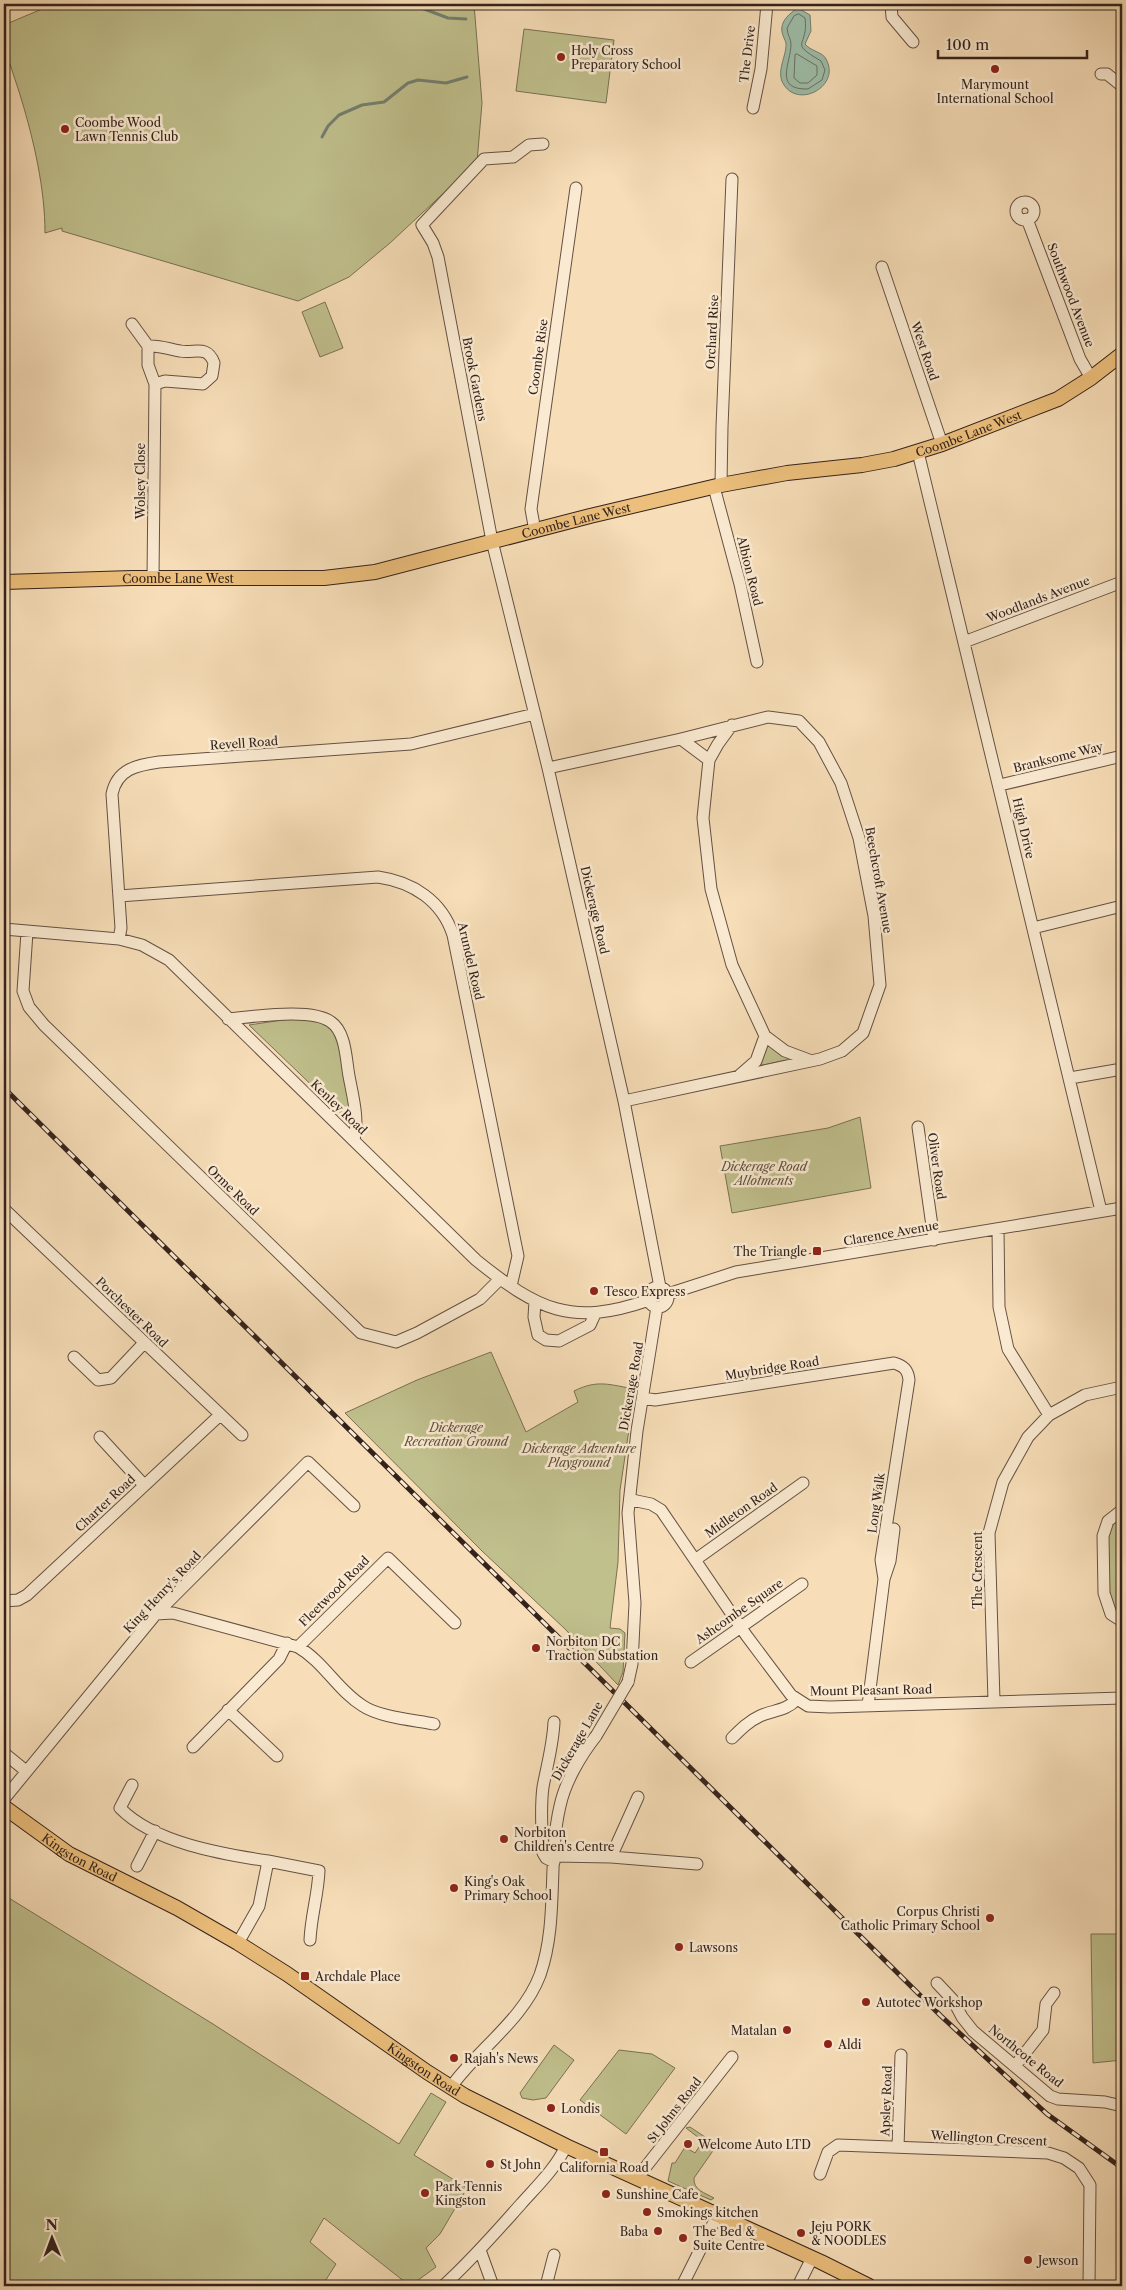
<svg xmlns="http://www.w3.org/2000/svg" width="1126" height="2290" font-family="'Libre Caslon Text',serif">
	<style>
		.green { fill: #c0c08d; stroke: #7a7154 }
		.water { fill: #9ebda8; stroke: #747f70 }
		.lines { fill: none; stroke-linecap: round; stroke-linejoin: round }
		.shore { stroke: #697062; stroke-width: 1 }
		.stream { stroke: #747f70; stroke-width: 3 }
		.minor-casing { stroke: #655143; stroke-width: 13 }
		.major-casing { stroke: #34221c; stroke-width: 16 }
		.minor { stroke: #faead1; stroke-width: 11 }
		.major { stroke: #ecbf7c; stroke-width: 14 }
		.rail-casing { stroke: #34221c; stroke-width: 5 }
		.rail { stroke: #faead1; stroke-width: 3; stroke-dasharray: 9; stroke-linecap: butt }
		.minor-bridge-casing { stroke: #655143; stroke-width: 13; stroke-linecap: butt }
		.minor-bridge { stroke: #faead1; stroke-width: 11 }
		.poi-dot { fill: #8f2418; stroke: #faead1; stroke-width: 2 }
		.labels { text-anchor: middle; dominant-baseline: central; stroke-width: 5; stroke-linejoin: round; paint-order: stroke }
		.poi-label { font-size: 12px; fill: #34221c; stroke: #faead1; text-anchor: start }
		.street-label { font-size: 12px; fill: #34221c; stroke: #faead1 }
		.park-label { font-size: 12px; font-style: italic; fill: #5e513e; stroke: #faead1 }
	</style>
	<rect width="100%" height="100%" fill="#f7deb8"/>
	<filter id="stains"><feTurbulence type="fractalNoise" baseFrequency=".004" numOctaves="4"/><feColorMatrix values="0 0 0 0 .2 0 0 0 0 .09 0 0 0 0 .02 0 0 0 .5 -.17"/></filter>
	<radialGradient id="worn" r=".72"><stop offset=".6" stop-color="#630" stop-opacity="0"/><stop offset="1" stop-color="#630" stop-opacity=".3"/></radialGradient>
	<path class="green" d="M38 4H474L482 103 477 162 390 243 349 277 298 301 62 231V228L45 233C45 189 34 141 21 98 13 71 4 54 4 25L42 9Z
		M524 29 614 40 606 103 516 91Z
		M325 302 343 348 320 357 302 312Z
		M296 1018C307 1018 321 1017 330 1025 344 1038 349 1103 352 1124L249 1025Z
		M767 1042 790 1059 759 1066Z
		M860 1117 871 1188 732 1213 720 1146 828 1128Z
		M491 1352 526 1432 578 1402 574 1391C598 1379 610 1385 635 1389L620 1490 618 1562 610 1628 620 1629 625 1633 623 1672 618 1685 565 1629 482 1551 345 1413 417 1380Z
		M1122 1510V1621L1104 1593 1108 1521Z
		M4 1895 213 2024 399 2144 431 2093 446 2102 414 2155 467 2188 440 2234 426 2248 436 2267 410 2286 324 2218 310 2242 336 2264 322 2286H4Z
		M1091 1934H1122V2060L1093 2063Z
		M554 2045 574 2060 546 2098 533 2100 522 2098 520 2093Z
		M619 2050 652 2054 675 2068 626 2134 580 2100Z
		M690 2127 717 2145 694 2178C693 2190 705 2193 714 2198L711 2200 668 2181 672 2163H675L685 2147 695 2153 703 2141 686 2128Z"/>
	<path class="water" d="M798 8 810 15 811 31 805 44C810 51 823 52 826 59 841 85 800 109 784 85 775 72 787 56 786 43 785 40 783 36 782 32 780 21 790 13 798 8Z"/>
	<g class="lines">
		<path class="shore" d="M799 14 805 18C809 48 787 41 821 61L825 70 822 80 808 89C773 90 791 63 791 44 791 39 787 34 787 28L794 16Z
			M797 54 817 66V75L808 83H800L794 78 795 55Z"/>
		<path class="stream" d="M411 4 448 18 466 19
			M322 137 328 126 339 115 362 105 384 102 408 83 418 80 446 83 467 77"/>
		<defs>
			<path id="minor" d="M891 4 892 17 913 42
				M1101 74H1107L1122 86
				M753 108 761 69 767 4
				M543 144 529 145 513 157 484 159 422 225 433 243 438 257 492 541 548 768 624 1101 660 1287
				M1016 211a9 9 0 1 1 18 0a9 9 0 1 1-18 0Z
				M1027 219 1080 359 1091 378
				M882 267 942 444
				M132 324 148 346V365L155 384 153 579
				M148 346C160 345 168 349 180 351 194 354 207 344 214 363L212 376 203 384 165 381 155 384
				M918 452 1101 1211
				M721 485 722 427 732 179
				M714 487 740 584 757 662
				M535 531 531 509 576 188
				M964 642 1122 582
				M681 739 709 760 703 818 711 889 732 965 765 1036 785 1051 809 1060
				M709 760 718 744 732 725
				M548 768 681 739 768 717 799 721 819 742 841 783 859 838 874 916 880 985 863 1033 842 1051 820 1059 624 1101
				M1000 785 1122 756
				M119 896 378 877C413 882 442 901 453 935L518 1256 511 1286
				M1033 928 1122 906
				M4 929 119 939 142 945 169 960 476 1260C538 1310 571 1327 649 1300
				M27 932 23 991 29 1007 44 1025 361 1333 396 1342 417 1333 480 1299 500 1279
				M119 939 121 928 112 794C117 769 137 765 159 762L411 744 535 714
				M228 1019C252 1017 312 1007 331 1022 346 1032 346 1060 349 1076 353 1098 359 1118 354 1140
				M740 1075 756 1061 765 1036
				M1070 1078 1122 1069
				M918 1127 934 1240
				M4 1209 242 1435
				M998 1229 999 1307 1008 1349 1049 1415
				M648 1297a10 10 0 1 1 20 0a10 10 0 1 1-20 0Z
				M668 1294 736 1272 1122 1208
				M535 1301 534 1317 538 1335 546 1340 559 1341 590 1325 595 1314
				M74 1357 98 1380 111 1378 144 1343
				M644 1398 655 1400 894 1363C904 1366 908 1370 909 1380L881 1560 884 1579
				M100 1437 144 1485
				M632 1500 651 1504 661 1510 746 1635 791 1695 808 1706 830 1707 1122 1698
				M1122 1510 1108 1521 1103 1536 1104 1593 1111 1614 1122 1621
				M695 1560 803 1483
				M4 1601 18 1600 27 1595 220 1415
				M156 1614 173 1613 298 1647C324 1662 338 1691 363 1706 379 1717 414 1720 434 1724
				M298 1647 388 1558 455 1623
				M691 1662 802 1584
				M628 1682 632 1664 635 1603 628 1513 637 1431 657 1307
				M994 1701 989 1533 1003 1482 1028 1437 1049 1415 1085 1395 1122 1387
				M868 1705 884 1579 890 1561 894 1529
				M228 1710 277 1756
				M732 1738C741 1729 749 1721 760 1716 773 1710 786 1711 796 1700
				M193 1747 279 1659 287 1643
				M4 1753 26 1771
				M132 1785 120 1808C154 1843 222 1854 268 1861L259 1906 238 1943
				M4 1799 156 1614 308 1462 354 1506
				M554 1856 611 1857 697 1864
				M611 1857 638 1797
				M268 1861 319 1871C318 1895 311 1916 310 1940
				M554 1862 546 1858 543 1853C542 1832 540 1809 543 1787 547 1765 553 1745 554 1722
				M137 1866 155 1831
				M937 1983 953 2000 962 2017 973 2031 1050 2096 1058 2099 1105 2102 1122 2106
				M1015 2066 1043 2030 1046 2004 1054 1993
				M451 2087C478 2049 523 2020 540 1975 559 1921 547 1861 560 1806 565 1782 581 1755 596 1736
				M898 2147 901 2055
				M820 2174 828 2152 838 2145 1048 2153 1064 2158 1079 2168 1090 2185 1089 2286
				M637 2178 732 2057
				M480 2250 493 2286
				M443 2286C471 2261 496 2232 521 2204 537 2186 556 2168 566 2146
				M546 2286 554 2255
				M682 2286 717 2216
				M798 2286 812 2258"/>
			<g id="major">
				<path id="s1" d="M4 582 132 578H324L375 572 590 516 721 485 787 473 862 465 894 459 942 444 1058 399 1091 378 1122 354"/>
				<path id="s2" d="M4 1807 69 1854 177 1908 238 1943 287 1974 427 2072 465 2096 566 2146 821 2262 869 2286"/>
			</g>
		</defs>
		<use href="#minor" class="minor-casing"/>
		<use href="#major" class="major-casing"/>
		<use href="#minor" class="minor"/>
		<use href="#major" class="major"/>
		<defs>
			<path id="rail" d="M4 1088 941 2016 1047 2114 1122 2168"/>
		</defs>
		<use href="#rail" class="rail-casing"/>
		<use href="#rail" class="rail"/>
		<defs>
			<path id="minor-bridge" d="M596 1736 628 1682"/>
		</defs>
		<use href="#minor-bridge" class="minor-bridge-casing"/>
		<use href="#minor-bridge" class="minor-bridge"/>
	</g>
	<g class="poi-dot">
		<circle cx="561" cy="57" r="5"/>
		<circle cx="995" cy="69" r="5"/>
		<circle cx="65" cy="129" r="5"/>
		<rect x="812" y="1246" width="10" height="10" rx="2.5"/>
		<circle cx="594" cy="1291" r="5"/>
		<circle cx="536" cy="1648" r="5"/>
		<circle cx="504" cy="1839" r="5"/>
		<circle cx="454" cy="1888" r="5"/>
		<circle cx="990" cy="1918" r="5"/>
		<circle cx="679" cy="1947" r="5"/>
		<rect x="300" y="1971" width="10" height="10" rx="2.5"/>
		<circle cx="866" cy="2002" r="5"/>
		<circle cx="787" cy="2030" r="5"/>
		<circle cx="828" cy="2044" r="5"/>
		<circle cx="454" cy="2058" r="5"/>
		<circle cx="551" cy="2108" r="5"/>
		<circle cx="688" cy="2144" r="5"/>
		<rect x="599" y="2147" width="10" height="10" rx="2.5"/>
		<circle cx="490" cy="2164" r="5"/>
		<circle cx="425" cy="2193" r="5"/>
		<circle cx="606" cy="2194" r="5"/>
		<circle cx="647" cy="2212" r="5"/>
		<circle cx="658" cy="2231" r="5"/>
		<circle cx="801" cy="2233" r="5"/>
		<circle cx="683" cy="2238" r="5"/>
		<circle cx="1028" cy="2260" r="5"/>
	</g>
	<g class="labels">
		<g class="poi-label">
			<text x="571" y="50">Holy Cross<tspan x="571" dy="14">Preparatory School</tspan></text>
			<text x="995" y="84" text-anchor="middle">Marymount<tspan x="995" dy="14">International School</tspan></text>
			<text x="75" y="122">Coombe Wood<tspan x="75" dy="14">Lawn Tennis Club</tspan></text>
			<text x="807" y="1251" text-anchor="end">The Triangle</text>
			<text x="604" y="1291">Tesco Express</text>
			<text x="546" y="1641">Norbiton DC<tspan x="546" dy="14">Traction Substation</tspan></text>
			<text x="514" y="1832">Norbiton<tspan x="514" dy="14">Children's Centre</tspan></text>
			<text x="464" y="1881">King's Oak<tspan x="464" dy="14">Primary School</tspan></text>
			<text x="980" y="1911" text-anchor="end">Corpus Christi<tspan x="980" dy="14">Catholic Primary School</tspan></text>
			<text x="689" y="1947">Lawsons</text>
			<text x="315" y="1976">Archdale Place</text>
			<text x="876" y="2002">Autotec Workshop</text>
			<text x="777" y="2030" text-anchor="end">Matalan</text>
			<text x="838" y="2044">Aldi</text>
			<text x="464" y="2058">Rajah's News</text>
			<text x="561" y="2108">Londis</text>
			<text x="698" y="2144">Welcome Auto LTD</text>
			<text x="500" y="2164">St John</text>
			<text x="604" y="2167" text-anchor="middle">California Road</text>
			<text x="435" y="2186">Park Tennis<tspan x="435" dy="14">Kingston</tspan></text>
			<text x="616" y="2194">Sunshine Cafe</text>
			<text x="657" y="2212">Smokings kitchen</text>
			<text x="811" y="2226">Jeju PORK<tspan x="811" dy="14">&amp; NOODLES</tspan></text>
			<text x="648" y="2231" text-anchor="end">Baba</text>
			<text x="693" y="2231">The Bed &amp;<tspan x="693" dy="14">Suite Centre</tspan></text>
			<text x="1038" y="2260">Jewson</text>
		</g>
		<g class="street-label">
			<text transform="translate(747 54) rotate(-83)">The Drive</text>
			<text transform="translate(1071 295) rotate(69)">Southwood Avenue</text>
			<text transform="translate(712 332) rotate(-87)">Orchard Rise</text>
			<text transform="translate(925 351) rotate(71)">West Road</text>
			<text transform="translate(538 357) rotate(-82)">Coombe Rise</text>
			<text transform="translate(475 379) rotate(79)">Brook Gardens</text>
			<text stroke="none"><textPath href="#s1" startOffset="982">Coombe Lane West</textPath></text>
			<text transform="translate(140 481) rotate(-90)">Wolsey Close</text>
			<text stroke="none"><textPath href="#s1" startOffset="579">Coombe Lane West</textPath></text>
			<text transform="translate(750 571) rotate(76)">Albion Road</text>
			<text stroke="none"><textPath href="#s1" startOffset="174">Coombe Lane West</textPath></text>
			<text transform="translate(1038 599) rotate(-21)">Woodlands Avenue</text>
			<text transform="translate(244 743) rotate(-4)">Revell Road</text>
			<text transform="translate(1058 757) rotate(-14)">Branksome Way</text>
			<text transform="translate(1024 828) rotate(77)">High Drive</text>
			<text transform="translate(879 880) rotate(80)">Beechcroft Avenue</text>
			<text transform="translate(595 910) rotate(77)">Dickerage Road</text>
			<text transform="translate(471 961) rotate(77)">Arundel Road</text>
			<text transform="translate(339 1107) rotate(44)">Kenley Road</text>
			<text transform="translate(937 1166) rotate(82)">Oliver Road</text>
			<text transform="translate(233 1190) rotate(44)">Orme Road</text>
			<text transform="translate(891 1233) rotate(-10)">Clarence Avenue</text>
			<text transform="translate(132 1312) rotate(44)">Porchester Road</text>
			<text transform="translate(772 1368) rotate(-9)">Muybridge Road</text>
			<text transform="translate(631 1386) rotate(-80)">Dickerage Road</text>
			<text transform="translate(105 1503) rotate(-43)">Charter Road</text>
			<text transform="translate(876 1503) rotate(-82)">Long Walk</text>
			<text transform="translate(741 1510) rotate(-35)">Midleton Road</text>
			<text transform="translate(977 1570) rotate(-90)">The Crescent</text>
			<text transform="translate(334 1591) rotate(-45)">Fleetwood Road</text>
			<text transform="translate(162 1592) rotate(-47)">King Henry's Road</text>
			<text transform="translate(739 1611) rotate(-35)">Ashcombe Square</text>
			<text transform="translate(871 1690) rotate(-1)">Mount Pleasant Road</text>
			<text transform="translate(577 1741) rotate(-60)">Dickerage Lane</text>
			<text stroke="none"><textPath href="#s2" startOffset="91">Kingston Road</textPath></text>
			<text transform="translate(1026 2056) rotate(39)">Northcote Road</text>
			<text stroke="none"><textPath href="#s2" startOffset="496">Kingston Road</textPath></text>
			<text transform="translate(886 2101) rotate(-88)">Apsley Road</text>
			<text transform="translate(674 2110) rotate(-52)">St Johns Road</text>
			<text transform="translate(989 2138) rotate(3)">Wellington Crescent</text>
		</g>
		<g class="park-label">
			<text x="764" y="1166">Dickerage Road<tspan x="764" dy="14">Allotments</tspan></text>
			<text x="456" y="1427">Dickerage<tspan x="456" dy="14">Recreation Ground</tspan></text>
			<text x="579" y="1448">Dickerage Adventure<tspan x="579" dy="14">Playground</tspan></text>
		</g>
	</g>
	<rect width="1126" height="2290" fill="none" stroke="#f7deb8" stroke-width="20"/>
	<rect x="5" y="5" width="1116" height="2280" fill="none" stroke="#34221c" stroke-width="2.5"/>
	<rect x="10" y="10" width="1106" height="2270" fill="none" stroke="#34221c"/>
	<g transform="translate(52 2238) rotate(359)" stroke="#faead1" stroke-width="4" paint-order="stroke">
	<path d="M0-4L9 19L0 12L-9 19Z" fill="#34221c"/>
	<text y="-8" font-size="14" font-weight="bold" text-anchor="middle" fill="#34221c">N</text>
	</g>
	<path d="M938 50v8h149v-8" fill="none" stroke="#34221c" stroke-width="2.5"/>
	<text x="946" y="50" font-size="15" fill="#34221c" stroke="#faead1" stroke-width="4" paint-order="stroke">100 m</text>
	<rect width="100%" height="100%" filter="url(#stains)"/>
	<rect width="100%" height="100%" fill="url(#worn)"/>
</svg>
